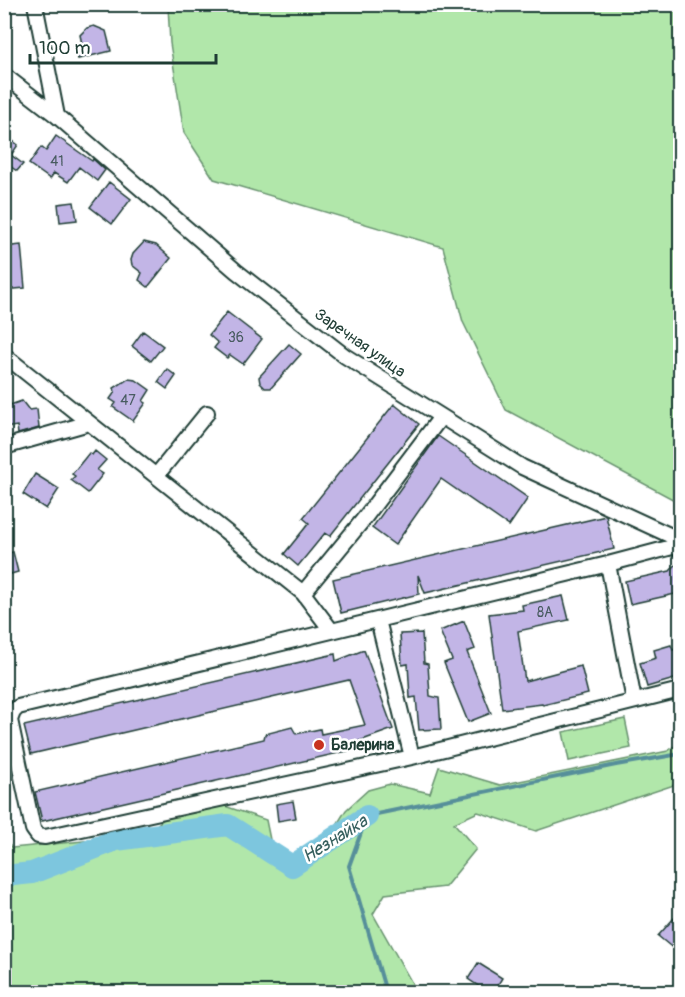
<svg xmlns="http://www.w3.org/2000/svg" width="685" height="997" font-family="Pangolin,sans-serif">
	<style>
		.green { fill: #b1e7aa; stroke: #68926f; stroke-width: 1.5 }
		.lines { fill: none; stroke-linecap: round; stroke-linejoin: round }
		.stream { stroke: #578f9a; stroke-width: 4 }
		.river { stroke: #7dc6de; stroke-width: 22 }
		.building { fill: #c2b5e6; stroke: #1f3d34; stroke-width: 1.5 }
		.minor-casing { stroke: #1f3d34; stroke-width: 18 }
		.minor { stroke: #fff; stroke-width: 14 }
		.poi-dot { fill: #c8321e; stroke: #fff; stroke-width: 2 }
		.labels { text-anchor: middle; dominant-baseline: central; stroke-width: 5; stroke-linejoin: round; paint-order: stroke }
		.number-label { font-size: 14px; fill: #485b60 }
		.street-label { font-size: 16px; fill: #1f3d34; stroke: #fff }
		.poi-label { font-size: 16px; font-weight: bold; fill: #1f3d34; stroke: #fff; text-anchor: start }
		.water-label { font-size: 18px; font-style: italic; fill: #365f5e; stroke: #fff }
	</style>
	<rect width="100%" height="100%" fill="#fff"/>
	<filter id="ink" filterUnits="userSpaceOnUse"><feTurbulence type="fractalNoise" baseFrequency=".0167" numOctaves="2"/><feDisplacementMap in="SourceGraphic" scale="12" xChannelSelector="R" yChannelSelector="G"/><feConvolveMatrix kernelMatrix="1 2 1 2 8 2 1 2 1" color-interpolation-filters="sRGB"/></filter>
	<g filter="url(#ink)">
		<path class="green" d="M168 5H680V503L506 410 463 322 443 247 214 179 184 133 170 43Z
			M625 719 631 748 569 761 563 732Z
			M680 742V783L536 831 478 812 454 823 476 849 445 887 385 894 373 914 417 992H5L4 840 12 848 144 835 175 810 216 803 266 820 275 864 331 834 346 810 368 790 390 784 430 793 439 767 500 785 668 751Z"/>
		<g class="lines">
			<path class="stream" d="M386 992 349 866 367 816 616 765 680 754"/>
			<path class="river" d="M4 876 32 873 116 840 228 825 292 866 367 816"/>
		</g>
		<path class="building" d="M94 26 106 31 111 51 78 59 74 46 82 44 80 35 87 28Z
			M56 136 92 161 93 159 105 170 97 181 79 167 68 182 54 173 50 179 29 164 41 147 46 151Z
			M9 138 18 145 11 155 23 164 17 171 4 162V144Z
			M109 182 131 199 112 224 90 207Z
			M74 202 77 220 60 222 58 204Z
			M144 242 156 245 171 258 148 287 139 280 142 273 132 265 131 260 133 254Z
			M21 245 25 288 4 290V247Z
			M227 312 262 339 243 364 230 355 227 358 214 348 218 343 209 335Z
			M143 331 163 346 151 361 132 346Z
			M289 344 301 354 271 388H265L260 383 259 377Z
			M167 369 176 376 167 389 158 382Z
			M128 379 136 380 150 390 143 401 146 403 133 421 113 407 116 403 110 399 115 392 114 388Z
			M22 401 29 410 37 409 39 428 18 434 17 426 4 428V407Z
			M394 404 419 424 330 536 325 533 298 566 284 554 309 523 303 518Z
			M438 436 528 498 509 526 441 479 395 545 372 528Z
			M95 451 106 460 97 470 103 474 88 493 71 480 75 476 72 474 89 453 92 455Z
			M35 474 59 489 46 509 23 494Z
			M606 516 614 549 425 593 418 575 419 594 341 613 333 579Z
			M13 552 18 572 4 576V554Z
			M681 559V596L675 594 630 604 625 581 670 571Z
			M563 596 569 620 518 631 525 681 581 666 588 694 543 705 542 704 502 709 489 614 523 610 522 605Z
			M464 621 475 649 467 652 491 713 468 722 444 663 452 660 440 631Z
			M422 633 424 663 428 664 430 696 439 698 441 729 419 730 416 697 410 698 408 664 402 665 400 634Z
			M671 645 673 650 681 648V677L647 687 640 663 656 658 654 650Z
			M364 650 393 729 354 743 356 749 42 821 35 792 264 739 265 734 292 727 296 734 320 729 321 734 365 725 349 680 31 754 24 726 335 654 336 661Z
			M293 801 296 818 278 821 276 804Z
			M674 918 681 924V955L658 936Z
			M478 963 502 978 493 993H489L468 979Z"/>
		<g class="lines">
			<defs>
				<path id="minor" d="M35 4 57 116
					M4 75 57 116 236 271 345 356 522 467 680 540
					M4 355 303 593 331 630
					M4 447 89 423
					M156 476 207 413
					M680 545 608 564 18 707 13 712 10 720 33 829 38 836 45 837 412 757 680 690
					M608 564 634 701
					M303 593 363 520 441 417
					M378 620 412 757"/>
			</defs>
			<use href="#minor" class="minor-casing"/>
			<use href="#minor" class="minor"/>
		</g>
	</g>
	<circle class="poi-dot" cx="319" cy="745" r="6"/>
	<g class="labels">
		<g class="number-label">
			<text x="57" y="161">41</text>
			<text x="236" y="337">36</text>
			<text x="128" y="400">47</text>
			<text x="545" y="612">8А</text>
		</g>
		<g class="street-label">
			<text transform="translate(360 343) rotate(35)">Заречная улица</text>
		</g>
		<g class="poi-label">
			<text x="331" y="745">Балерина</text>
		</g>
		<g class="water-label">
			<text transform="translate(335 839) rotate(-32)">Незнайка</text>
		</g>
	</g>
	<rect width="685" height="997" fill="none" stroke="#fff" stroke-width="24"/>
	<rect x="12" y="12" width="661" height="973" fill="none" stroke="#1f3d34" stroke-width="2" filter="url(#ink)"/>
	<path d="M30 54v9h186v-9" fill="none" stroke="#1f3d34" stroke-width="3"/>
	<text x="39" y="54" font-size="18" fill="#1f3d34" stroke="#ffffff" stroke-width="4.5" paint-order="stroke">100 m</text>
</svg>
